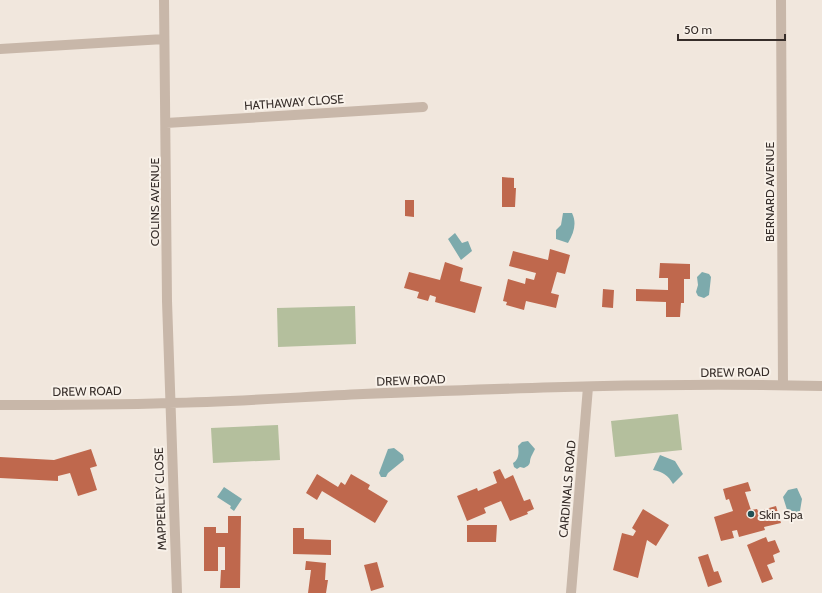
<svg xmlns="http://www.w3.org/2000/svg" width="822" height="593" font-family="Cabin,sans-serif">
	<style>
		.green { fill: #b4bf9d }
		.water { fill: #7daaac }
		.building { fill: #bf684d }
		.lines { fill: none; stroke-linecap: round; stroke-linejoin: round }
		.minor { stroke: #c8b7a9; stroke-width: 10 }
		.poi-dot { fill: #215155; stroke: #f8f1e9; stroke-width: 1.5 }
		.labels { text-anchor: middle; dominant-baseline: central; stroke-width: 4; stroke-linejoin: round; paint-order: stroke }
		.street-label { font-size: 12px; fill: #362d29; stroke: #f8f1e9 }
		.poi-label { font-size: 12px; fill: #362d29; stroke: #f8f1e9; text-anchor: start }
	</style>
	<rect width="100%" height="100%" fill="#f1e7dd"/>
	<path class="green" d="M355 306 356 344 278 347 277 308Z
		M678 414 682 450 615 457 611 421Z
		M278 425 280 460 213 463 211 428Z"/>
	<path class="water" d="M563 213H572C577 223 574 233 568 243L556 239V230L561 225Z
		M455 233 462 243 468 241 472 251 461 260 448 239Z
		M702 272 709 274 711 277 709 295 704 298 698 296 696 292 698 285 697 277Z
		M528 441 535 449C534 451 533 453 532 455 528 462 533 464 524 468L520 467 517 469 514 467 513 463C519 460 519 452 518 446L522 442Z
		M394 448 403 455 404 460 388 473 386 477H381L379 473 388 449Z
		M660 455 675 461 683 474 673 484C668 475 663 472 653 470Z
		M224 487 242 499 234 511 230 508 231 506 217 497Z
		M797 488 802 499 799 517 789 516 783 497 788 490Z"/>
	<path class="building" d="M502 177 514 178V188H516L515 207H502Z
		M405 200H414V217L405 216Z
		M550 249 570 255 565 274 557 272 551 293 559 295 556 308 526 301 524 310 506 305 507 302 503 301 508 279 525 284 526 278 534 280 536 273 509 266 513 251 548 260Z
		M445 262 463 268 460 281 482 287 475 313 435 302 436 297 430 295 428 301 417 298 419 292 404 288 409 272 440 280Z
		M660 263 690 264V279H684V303H681L680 317H666V302L636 301V289L668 290V278H659Z
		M603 289 614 290 613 308 602 307Z
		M91 449 97 466 90 468 97 490 78 496 70 473 58 476V481L0 478V457L54 460Z
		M500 469 505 479 513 475 524 501 530 499 534 509 527 512 528 514 510 521 501 501 484 508 486 513 467 521 457 496 477 488 478 491 497 483 493 472Z
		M317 474 338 487 341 482 345 485 351 474 370 485 368 489 388 501 375 523 322 491 317 500 306 493Z
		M748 482 751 491 745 492 751 510 757 509 758 511 776 506 781 523 764 527 765 530 739 537 737 530 732 531 734 538 721 541 714 517 733 511 729 499 726 500 723 489Z
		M643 509 669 525 656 546 647 540 638 578 613 570 622 533 633 536 636 531 632 528Z
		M228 516H241L240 588H220L221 570H225V547H218V571H204V527H216V533H228Z
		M467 525H497L496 542H467Z
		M293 528H304V539L331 540V555L293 554Z
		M766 537 768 542 775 540 780 552 773 555 775 562 767 565 773 579 762 583 747 545Z
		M708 554 714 572 718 571 722 582 708 587 698 557Z
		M306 561 326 563 325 580H328L326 593H308L311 570H305Z
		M377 562 384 587 371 591 364 565Z"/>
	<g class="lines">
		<path class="minor" d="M164 0 167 301 177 593
			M781 0 783 385
			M0 49 164 39
			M166 123 423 107
			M0 405C56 405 113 405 169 403 234 402 299 397 363 394 516 388 669 382 822 386
			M571 593 588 387"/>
	</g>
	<circle class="poi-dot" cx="751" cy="514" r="4"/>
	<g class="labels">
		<g class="street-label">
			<text transform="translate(294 102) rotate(-4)">HATHAWAY CLOSE</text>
			<text transform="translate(769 192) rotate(-90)">BERNARD AVENUE</text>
			<text transform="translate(154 202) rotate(-90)">COLINS AVENUE</text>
			<text transform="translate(735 372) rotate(-1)">DREW ROAD</text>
			<text transform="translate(411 380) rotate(-2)">DREW ROAD</text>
			<text transform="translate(87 391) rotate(-1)">DREW ROAD</text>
			<text transform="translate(567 489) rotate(-85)">CARDINALS ROAD</text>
			<text transform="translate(160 499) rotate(-92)">MAPPERLEY CLOSE</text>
		</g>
		<g class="poi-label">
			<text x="759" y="514">Skin Spa</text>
		</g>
	</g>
	<path d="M678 34v6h107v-6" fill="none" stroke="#362d29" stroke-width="2"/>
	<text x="684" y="34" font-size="12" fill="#362d29" stroke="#f8f1e9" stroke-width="3" paint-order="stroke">50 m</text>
</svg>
